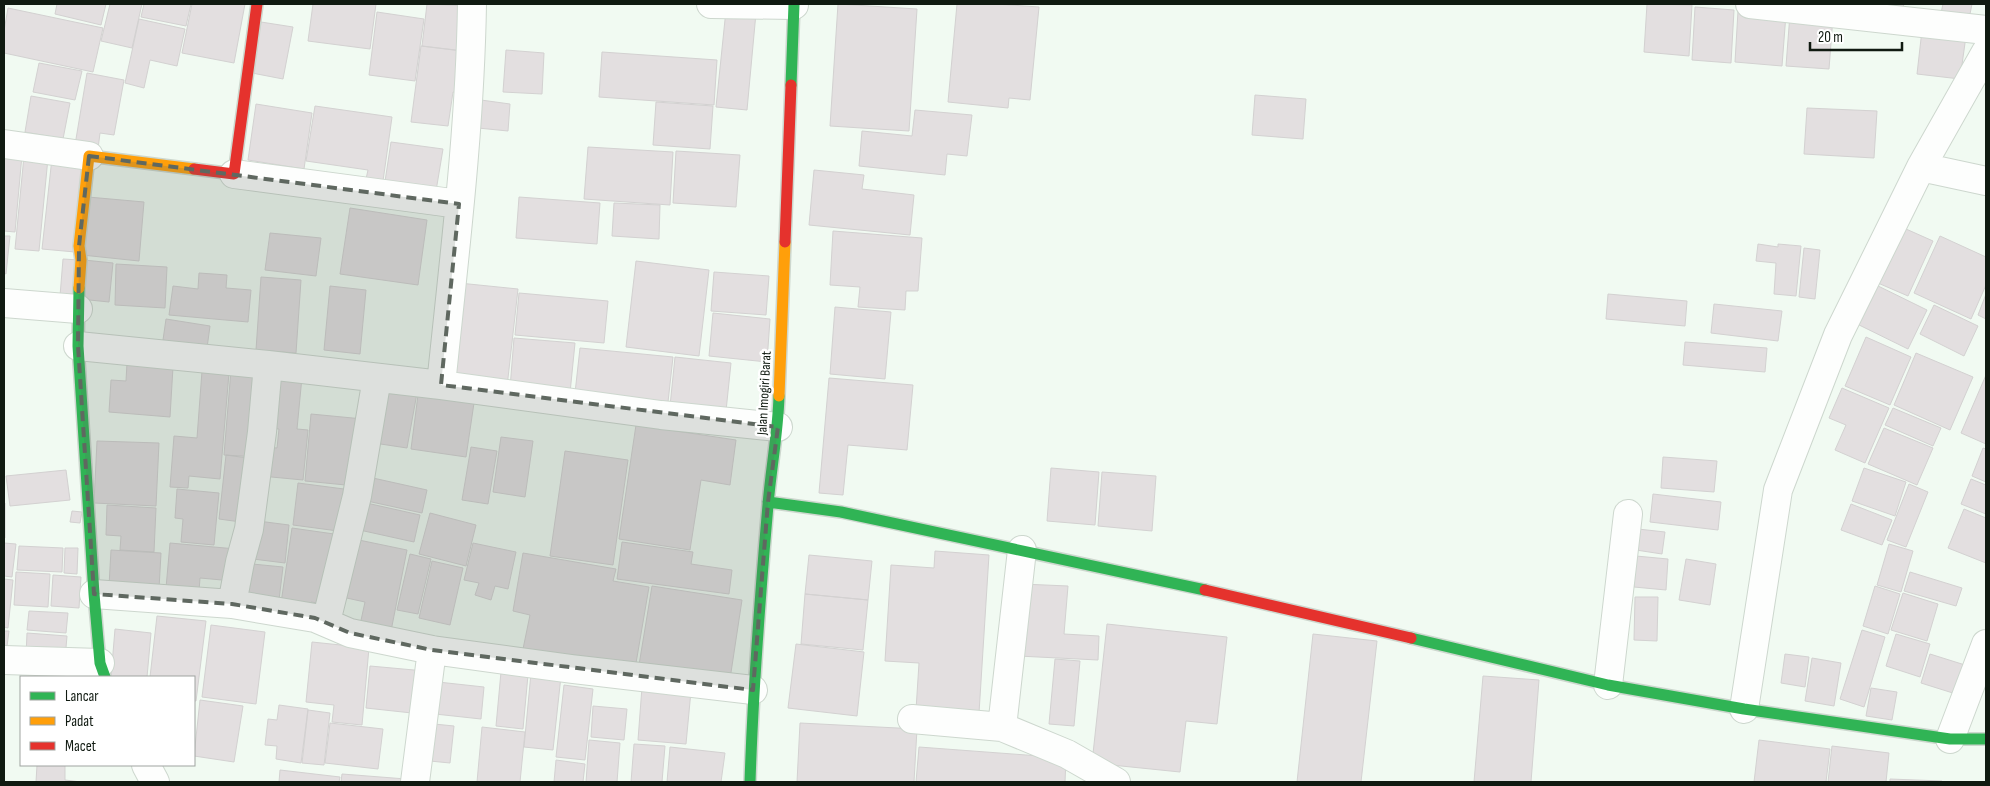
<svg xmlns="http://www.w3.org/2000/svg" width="1990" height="786" font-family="'Sofia Sans Condensed',sans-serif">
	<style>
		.building { fill: #e3dfe0; stroke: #d3d1d1 }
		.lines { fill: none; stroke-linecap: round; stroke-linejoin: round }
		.street-casing { stroke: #cdd7ce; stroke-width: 30 }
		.fast-casing { stroke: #cdd7ce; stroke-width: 14 }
		.slow-casing { stroke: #cdd7ce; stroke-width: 14 }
		.jam-casing { stroke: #cdd7ce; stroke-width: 14 }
		.street { stroke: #fdfefd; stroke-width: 28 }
		.fast { stroke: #30b455; stroke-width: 11 }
		.slow { stroke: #ff9f0a; stroke-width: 11 }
		.jam { stroke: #e5322d; stroke-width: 11 }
		.marked { fill: #5f6860; fill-opacity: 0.2; stroke: #5f6860; stroke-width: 4; stroke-dasharray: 10 6; stroke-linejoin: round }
		.labels { text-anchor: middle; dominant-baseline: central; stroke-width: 5; stroke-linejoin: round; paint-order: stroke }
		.street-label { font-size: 14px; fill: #101a11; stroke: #fff }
	</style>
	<rect width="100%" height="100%" fill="#f1faf2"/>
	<path class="building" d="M57 4H106L101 25 55 14Z
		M110 4H142L132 48 101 41Z
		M144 4H191L186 26 141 17Z
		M192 4H245L234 63 182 53Z
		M313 4H376L370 49 308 41Z
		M427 4 470 6 464 51 422 46Z
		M838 4 917 9 909 131 830 126Z
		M957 4H996L1039 7 1030 100 1009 98 1008 108 948 102Z
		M1647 4 1692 5 1689 56 1644 52Z
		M1868 4H1904L1903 7Z
		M1943 4H1972L1969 19 1941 13Z
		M1695 7 1734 10 1731 63 1692 60Z
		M8 8 103 28 93 72 4 53V31Z
		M726 10 756 13 747 110 716 107Z
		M1738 11 1786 14 1782 66 1735 62Z
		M377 12 424 19 415 81 369 75Z
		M1790 14 1833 17 1829 69 1786 66Z
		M139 19 185 29 177 66 150 60 144 88 125 83Z
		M261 22 293 27 283 79 252 73Z
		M1922 30 1966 36 1960 79 1917 74Z
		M421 46 470 52 465 94 453 92 448 126 411 122Z
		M506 50 544 53 542 94 503 92Z
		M602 52 717 60 714 105 599 97Z
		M39 63 82 71 75 100 33 92Z
		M87 73 124 80 114 135 100 133 98 149 75 145Z
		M1255 95 1306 99 1303 139 1252 135Z
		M31 96 70 103 63 139 25 132Z
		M481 100 510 104 508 131 478 128Z
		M656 102 713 106 710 149 653 145Z
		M256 104 312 113 304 169 248 160Z
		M315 106 392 117 383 181 366 179 368 170 306 161Z
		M1807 108 1877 111 1874 158 1804 154Z
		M915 110 972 115 967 156 947 154 945 175 859 166 862 131 912 136Z
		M391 142 443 149 436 191 384 188Z
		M588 147 673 152 670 205 584 199Z
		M676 151 740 155 736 207 673 203Z
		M4 153 22 155 15 232 4 231Z
		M24 156 48 158 39 251 15 249Z
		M52 158 85 161 75 252 42 249Z
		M814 170 864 175 862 189 914 195 910 235 809 225Z
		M88 197 144 202 139 261 82 255Z
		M519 197 600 203 597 244 516 238Z
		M614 203 660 205 659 239 612 236Z
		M350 208 427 220 418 285 340 274Z
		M1897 225 1933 241 1908 296 1871 280Z
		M833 231 922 238 918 291H906L905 310 858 307 860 287 830 285Z
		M270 233 321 238 316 276 265 270Z
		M4 236H10L6 274 4 273Z
		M1940 236 1986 257V285L1971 319 1914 293Z
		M1758 244 1778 247V244L1801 246 1796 296 1774 294 1776 263 1756 261Z
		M1804 248 1820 250 1815 299 1799 297Z
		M63 259 79 260 75 298 60 296Z
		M84 260 113 263 109 302 80 299Z
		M636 261 709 270 699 356 626 347Z
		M116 264 167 267 165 308 115 305Z
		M714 272 769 276 766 315 711 311Z
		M199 273 227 275 226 288 251 290 248 322 169 315 173 286 198 289Z
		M261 277 301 280 296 353 256 350Z
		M1870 282 1927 310 1908 349 1851 321Z
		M459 283 518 289 507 387 448 381Z
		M330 286 366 290 360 354 324 350Z
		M519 293 608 301 604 343 515 335Z
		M1608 294 1687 301 1685 326 1606 319Z
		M1986 294V319L1978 315Z
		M1714 304 1782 311 1778 341 1711 333Z
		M1934 305 1978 326 1964 356 1920 334Z
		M835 307 891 312 885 379 830 374Z
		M713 313 770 319 767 362 709 356Z
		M166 319 210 326 207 348 163 340Z
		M1866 337 1911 357 1890 405 1845 386Z
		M514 338 575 343 570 393 510 388Z
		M1685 342 1767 348 1765 372 1683 365Z
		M580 348 673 357 668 402 575 393Z
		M1916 353 1973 377 1950 430 1894 405Z
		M675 357 731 363 726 411 670 406Z
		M127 363 173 367 170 417 109 412 111 380 126 381Z
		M231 370 265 373 258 457 224 455Z
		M202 371 229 373 220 479 189 476 188 488 170 487 174 436 197 438Z
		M274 374 302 377 297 429 308 430 303 480 261 476 264 447 277 448 279 429 269 428Z
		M1986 375V444L1961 433Z
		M829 378 913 385 907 450 848 445 843 495 819 493Z
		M384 387 417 393 407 448 374 443Z
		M1842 388 1889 408 1865 463 1835 450 1846 425 1829 418Z
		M418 395 474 403 466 457 411 449Z
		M1893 408 1941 428 1933 446 1885 425Z
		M311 414 363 419 356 486 305 481Z
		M636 425 736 440 730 485 701 480 690 550 619 539Z
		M1884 428 1933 448 1917 485 1868 464Z
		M501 437 533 441 525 497 493 492Z
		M97 441 159 443 156 506 94 503Z
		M471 447 497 451 488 504 462 500Z
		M1983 448 1986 449V482L1972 476Z
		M565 451 628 460 613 565 550 556Z
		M226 455 255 459 248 523 219 519Z
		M1663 457 1717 461 1714 492 1661 488Z
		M1051 468 1099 472 1095 525 1047 521Z
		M1864 468 1906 482 1895 516 1852 501Z
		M66 470 70 500 10 506 6 476Z
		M1102 472 1156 476 1152 531 1098 526Z
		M364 476 427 490 422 513 358 499Z
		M1971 479 1986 485V514L1961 504Z
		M298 483 344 489 338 531 293 525Z
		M1909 484 1928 492 1906 547 1887 540Z
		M177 489 219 493 214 545 181 542 183 519 175 518Z
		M1653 494 1721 502 1718 530 1650 522Z
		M362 502 420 515 414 542 355 529Z
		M4 503H5V538H4Z
		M1851 504 1892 520 1882 545 1841 530Z
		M107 505 156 508 154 552 120 550 121 536 106 535Z
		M1964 509 1986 518V563L1948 548Z
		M72 511 82 512 80 523 70 522Z
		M430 513 476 525 466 566 419 554Z
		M258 521 289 525 285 563 253 559Z
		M292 528 334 534 324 604 311 602 310 607 281 603Z
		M1638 529 1665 532 1662 554 1636 550Z
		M354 539 407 550 391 631 360 625 365 602 342 597Z
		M622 542 693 552 691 564 732 570 729 594 617 579Z
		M4 543 16 544 12 577 4 576Z
		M170 543 236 549 233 581 200 578 199 591 166 588Z
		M473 543 516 552 508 589 495 586 491 600 475 595 479 583 464 580Z
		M1889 544 1913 551 1901 592 1877 585Z
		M19 546 63 548 62 572 17 570Z
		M65 548H78L77 574 64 573Z
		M111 550 161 553 159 589 109 586Z
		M935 551 989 555 979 713 916 710 919 663 885 661 891 565 934 568Z
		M523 553 616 569 613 581 649 587 635 669 523 649 530 615 513 611Z
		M410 554 431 559 418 614 397 610Z
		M809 555 872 561 868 600 805 594Z
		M1636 556 1668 559 1666 590 1634 587Z
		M1686 559 1716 564 1710 605 1679 600Z
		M432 561 463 568 450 625 419 618Z
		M242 563 283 567 279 600 248 596Z
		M16 572 50 574 48 607 14 605Z
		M1910 572 1962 588 1956 606 1904 591Z
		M53 575 81 577 79 608 51 606Z
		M4 579 13 580 8 628 4 627Z
		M1022 584 1068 586 1064 634 1099 636 1098 660 1018 656Z
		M652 586 742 600 730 679 639 665Z
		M1875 586 1900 594 1888 634 1863 626Z
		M1903 593 1938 604 1927 641 1891 630Z
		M805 594 868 600 863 650 801 644Z
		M1635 597H1658L1657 641 1634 640Z
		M29 611 68 613 66 633 27 630Z
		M157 616 206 621 196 701H194V677H150Z
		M1107 624 1227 637 1217 724 1186 721 1180 772 1092 763Z
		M211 625 265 632 256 704 202 697Z
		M115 629 151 633 147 677H111Z
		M1862 630 1885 637 1864 707 1840 699Z
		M4 631H9L6 654H4Z
		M27 633 67 636 65 659 26 656Z
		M1313 634 1377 641 1361 782H1297Z
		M1896 634 1930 644 1920 677 1886 666Z
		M312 642 369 648 362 725 332 722 334 705 306 702Z
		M796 644 864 652 857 716 788 708Z
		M1785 654 1809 657 1805 687 1781 683Z
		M1930 654 1965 665 1956 694 1921 683Z
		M1812 658 1841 663 1834 706 1805 701Z
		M1055 659 1080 661 1074 726 1049 724Z
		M370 666 425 671 421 714 366 708Z
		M501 672 528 675 523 729 496 726Z
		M531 673 561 676 553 750 524 747Z
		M1483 676 1539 680 1531 782H1474Z
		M438 682 484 687 481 719 435 714Z
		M564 685 593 689 585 760 556 757Z
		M642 687 691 691 686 744 638 740Z
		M1871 688 1897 692 1892 720 1866 716Z
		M200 700 243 706 234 762 194 756Z
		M279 705 308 709 301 763 276 759 277 746 265 745 268 719 277 720Z
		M593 706 627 709 624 740 591 737Z
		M308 710 330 713 324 765 302 763Z
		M330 723 383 729 378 769 325 763Z
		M424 723 454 726 450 763 420 760Z
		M800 723 917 729 914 782H797Z
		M482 727 525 732 520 782H477Z
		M589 740 620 743 617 782H586Z
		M1759 740 1830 749 1826 782H1754Z
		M634 744 665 746 662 782H631Z
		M1832 746 1889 753 1886 782H1828Z
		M670 747 725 753 721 782H667Z
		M919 747 1066 758 1065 782H1071H916Z
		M556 760 585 764 583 782H554Z
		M37 765H65V780L81 782H36Z
		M280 770 340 777 339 782H279Z
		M342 774 406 779 405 782H341Z
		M1890 779 1942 781V782H1890Z"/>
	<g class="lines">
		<defs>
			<path id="street" d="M711 4 794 5
				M1750 4 1986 30
				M4 144 89 156
				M1921 167 1986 181
				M234 174 459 204
				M4 303 78 309
				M78 346 268 365 441 385 661 415 778 427
				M441 385C454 258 470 131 472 4
				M94 594 232 604 315 618 350 633 432 650 572 669 753 690
				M232 604 240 562 249 529 262 432 268 365
				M326 622 357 496 377 378
				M4 660 100 663
				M1608 685 1628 514
				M1744 709 1778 490 1838 335 1921 167 1986 52
				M912 719 1002 727 1067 754 1116 782
				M1002 727 1022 550
				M1950 739 1986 644
				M146 765 155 782
				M415 782 432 650"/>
			<path id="fast" d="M791 85 794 4
				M79 288 78 346 94 594 100 663 105 677
				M768 502 841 512 1205 590
				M1411 638 1608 685 1744 709 1950 739H1986
				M750 782C753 689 760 597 768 505 771 468 778 433 779 396"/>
			<path id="slow" d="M79 288 81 260 79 246 89 156 194 169
				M779 396 785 242"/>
			<path id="jam" d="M194 169 234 174 257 4
				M785 242 791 85
				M1205 590 1411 638"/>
		</defs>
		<use href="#street" class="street-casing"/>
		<use href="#fast" class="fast-casing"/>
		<use href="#slow" class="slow-casing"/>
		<use href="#jam" class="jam-casing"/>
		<use href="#street" class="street"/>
		<use href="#fast" class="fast"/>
		<use href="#slow" class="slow"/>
		<use href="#jam" class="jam"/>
	</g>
	<path class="marked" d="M89 156 459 204 441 385 778 427 768 502 753 690 432 650 350 633 315 618 232 604 94 594 78 346 79 246Z"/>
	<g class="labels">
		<g class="street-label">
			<text transform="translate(764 393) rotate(-87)">Jalan Imogiri Barat</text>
		</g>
	</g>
	<rect width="1990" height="786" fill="none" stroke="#101a11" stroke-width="10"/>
	<rect x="20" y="676" width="175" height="90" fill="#ffffff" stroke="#9fa3a0"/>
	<rect x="30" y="692" width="25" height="8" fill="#30b455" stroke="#9fa3a0"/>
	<text x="65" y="701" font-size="15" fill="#101a11">Lancar</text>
	<rect x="30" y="717" width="25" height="8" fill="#ff9f0a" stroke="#9fa3a0"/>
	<text x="65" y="726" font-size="15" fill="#101a11">Padat</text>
	<rect x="30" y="742" width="25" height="8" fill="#e5322d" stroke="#9fa3a0"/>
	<text x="65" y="751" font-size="15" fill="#101a11">Macet</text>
	<path d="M1810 42v8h92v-8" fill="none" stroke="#101a11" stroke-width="2.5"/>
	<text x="1818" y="42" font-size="15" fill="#101a11" stroke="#ffffff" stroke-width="4" paint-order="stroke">20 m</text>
</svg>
